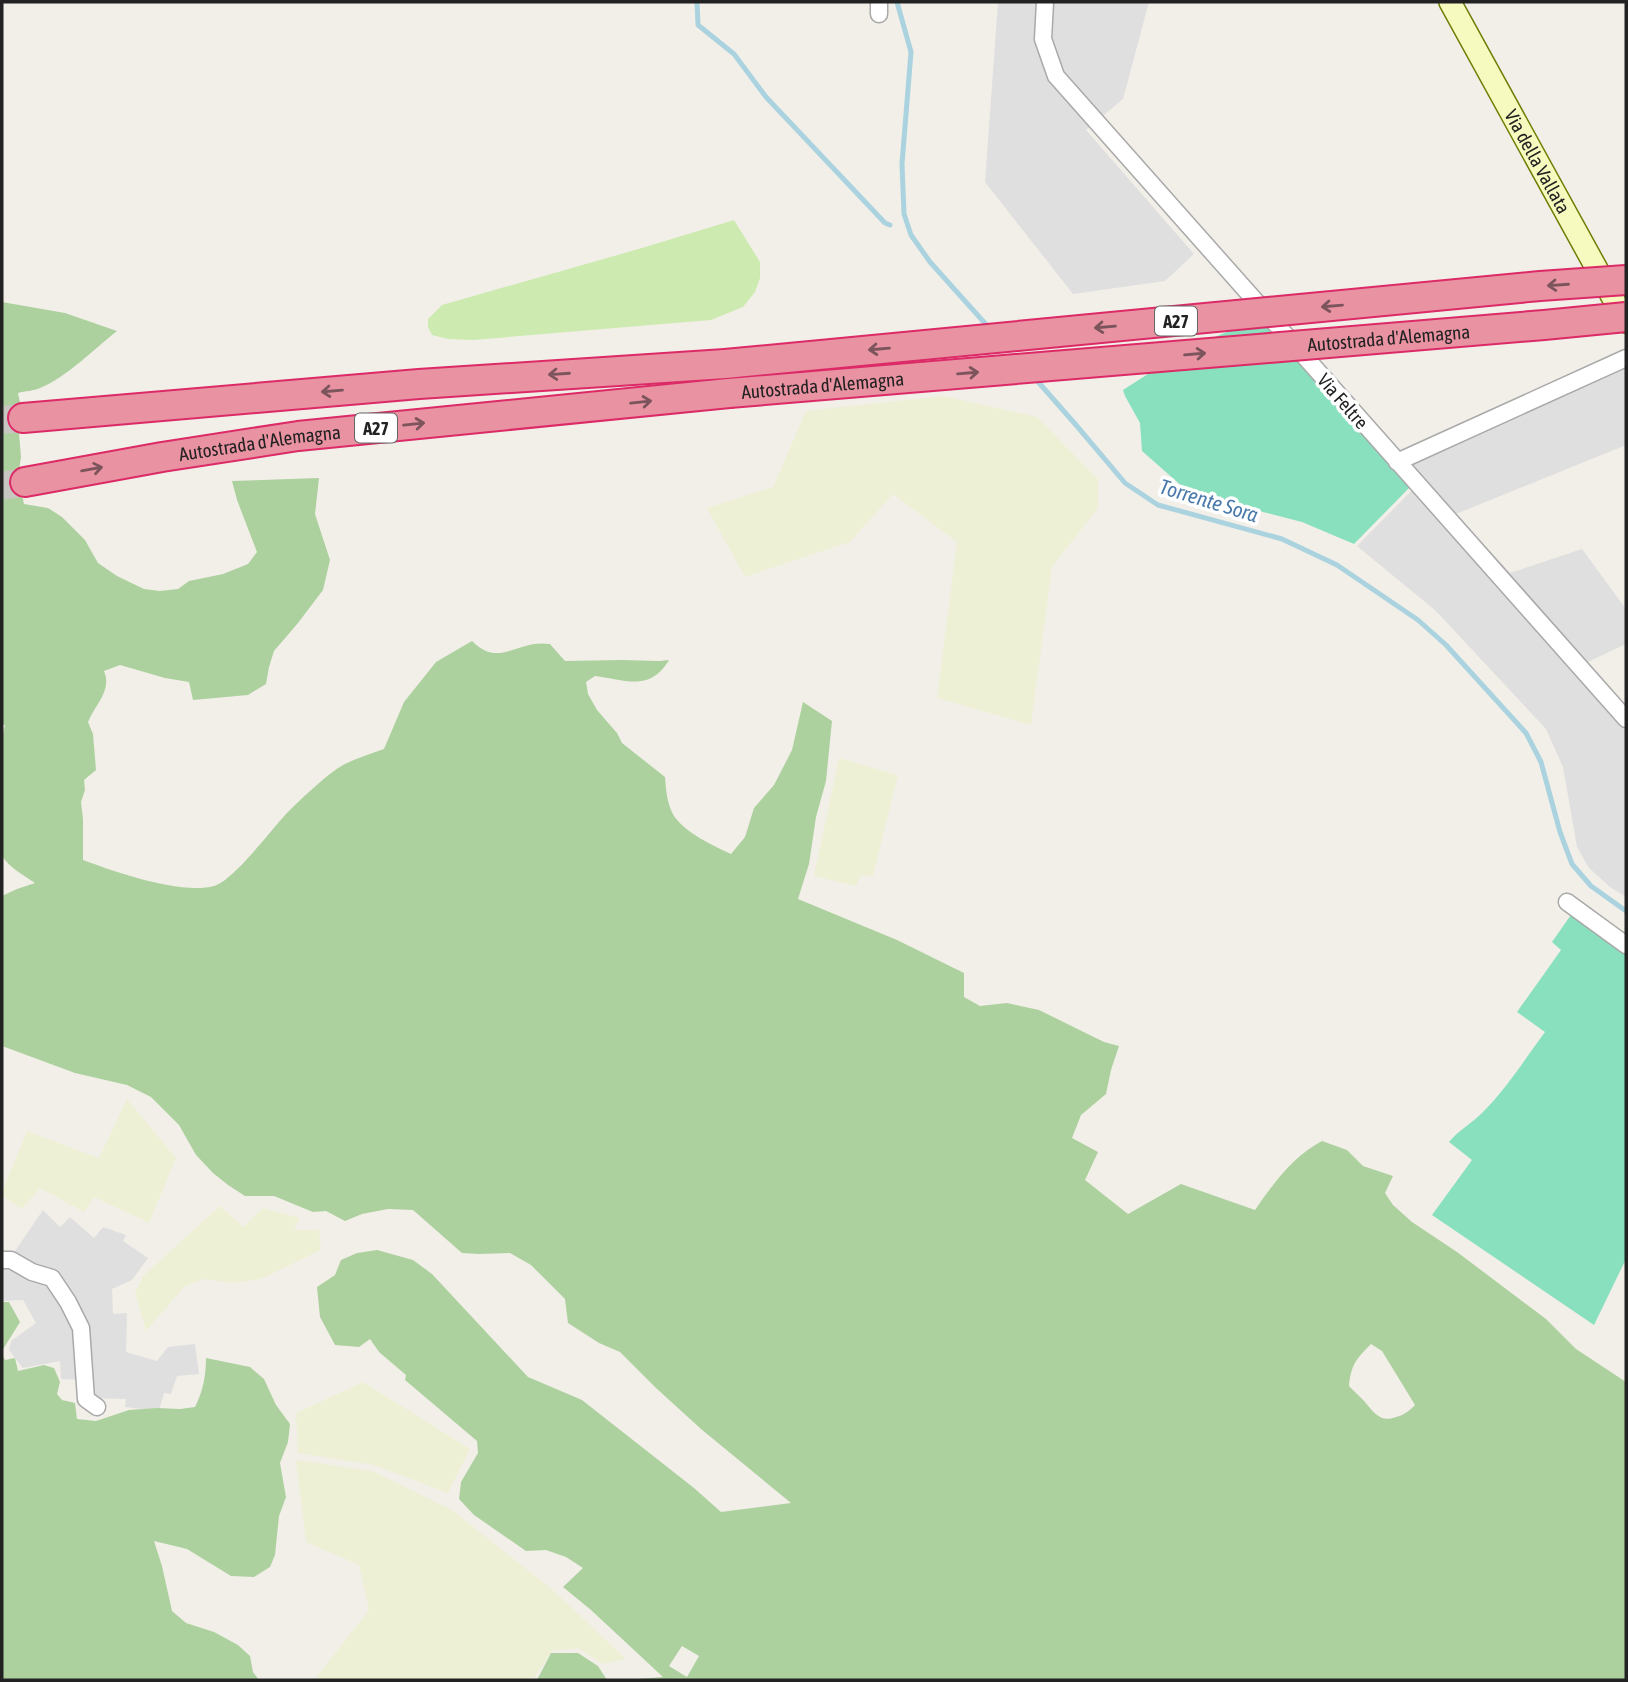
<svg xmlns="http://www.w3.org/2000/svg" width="1628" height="1682" font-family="'Asap Condensed',sans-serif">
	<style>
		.residential { fill: #e0dfdf }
		.farmland { fill: #eef0d5 }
		.grass { fill: #cdebb0 }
		.forest { fill: #add19e; fill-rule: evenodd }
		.pitch { fill: #88e0be }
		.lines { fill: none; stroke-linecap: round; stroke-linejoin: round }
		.stream { stroke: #aad3df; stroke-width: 5 }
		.highway-tunnel { stroke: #c8c6c1; stroke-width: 28; stroke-dasharray: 28 14; stroke-linecap: butt }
		.street-casing { stroke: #a9a9a9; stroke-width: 19 }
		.secondary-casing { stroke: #707d05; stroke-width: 24 }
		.highway-casing { stroke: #dc2a67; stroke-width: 32 }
		.street { stroke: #fff; stroke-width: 16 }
		.secondary { stroke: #f7fabf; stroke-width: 21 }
		.highway { stroke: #e892a2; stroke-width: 28 }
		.highway-bridge-casing { stroke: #dc2a67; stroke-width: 32; stroke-linecap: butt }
		.highway-bridge { stroke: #e892a2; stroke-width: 28 }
		.oneway { stroke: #7b545c }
		.labels { text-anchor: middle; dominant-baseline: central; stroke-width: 7; stroke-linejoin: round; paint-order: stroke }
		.shield { fill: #fff; stroke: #646464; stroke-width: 2 }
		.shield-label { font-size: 18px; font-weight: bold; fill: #222 }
		.street-label { font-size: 19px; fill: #222; stroke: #fff }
		.water-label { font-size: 21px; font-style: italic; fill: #4a7aab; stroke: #fff }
	</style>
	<rect width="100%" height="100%" fill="#f2efe9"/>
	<path class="residential" d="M998 2H1149L1123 99 1086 130 1194 254 1165 281 1073 294 985 182Z
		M1624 365 1626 371V445L1456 514 1510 573 1582 549 1626 609V644L1573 669 1626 729V897L1610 887 1589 868 1577 847 1563 767 1546 729 1436 611 1357 546 1422 480 1407 462Z
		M43 1210 60 1227 70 1217 94 1238 103 1227 126 1235 123 1241 148 1258 132 1280 112 1289 113 1314 127 1313 126 1352 157 1361 168 1347 195 1344 199 1374 177 1376 171 1394 164 1393 159 1411 125 1407 126 1399 88 1398V1380L61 1379 60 1361 23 1368 9 1350 11 1341 36 1323 23 1300 2 1301V1270Z"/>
	<path class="farmland" d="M943 396 1037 417 1098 479V508L1052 567 1031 725 937 698 957 542 893 494 850 542 745 577 707 508 773 487 806 411Z
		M839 758 898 775 873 876 861 875 856 886 814 876Z
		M127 1099 176 1158 149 1223 94 1197 84 1212 40 1188 22 1209 2 1196V1192L27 1131 99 1158Z
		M220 1206 243 1227 263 1208 300 1218 294 1230H319L321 1250 261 1279 232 1283 205 1279 185 1286 146 1331 135 1293 143 1276Z
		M363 1382 470 1449 448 1493 374 1465 298 1453 296 1413Z
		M296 1460 372 1471 452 1510 554 1591 626 1659 602 1664 578 1648 552 1651 533 1680H314L369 1610 359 1565 306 1542Z"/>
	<path class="grass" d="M734 220 760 262V278L755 292 743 307 711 320 473 340 448 339 432 335 428 327V319L442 305 642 248Z"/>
	<path class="forest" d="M2 302 65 313 117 331C94 349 67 377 40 388 34 391 25 391 18 393L22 412 19 433 21 457 18 477 24 504 48 508 62 517 85 540 98 563 117 576 144 589 160 591 178 589 189 581 223 574 248 564 257 552 237 500 232 481 319 478 315 514 330 560 323 590 298 623 274 651 269 667 266 684 248 695 193 700 189 682 165 678 120 665 104 671C112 691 96 703 88 722L93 734 96 770 84 780 85 790 81 802 83 819V860C115 872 181 895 214 886 233 881 271 830 286 814 300 800 327 774 343 765 356 758 370 754 384 749L404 702 436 662 472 641C500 669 516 639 550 644L565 661 620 660 659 661 669 660C650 692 626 680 595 676L586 682 588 694 597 710 617 733 622 743 665 777C666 790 667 804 674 816 687 834 712 845 731 854L745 837 754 808 774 785 792 750 803 702 832 721 826 781 816 817 809 864 798 899 897 940 964 973V997L980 1006 1007 1003 1039 1010 1104 1042 1119 1046 1111 1070 1106 1094 1081 1115 1072 1138 1098 1152 1085 1180 1128 1214 1181 1184 1255 1210C1273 1184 1293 1156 1322 1141L1347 1150 1363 1166 1393 1176 1385 1193 1393 1205 1412 1222 1457 1252 1546 1319 1576 1349 1626 1382V1680H626L663 1677 591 1610 563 1587 583 1568 566 1557 546 1550 526 1551 474 1515 459 1499 461 1482 478 1453 477 1441 405 1380 406 1375 379 1352 370 1339 359 1347 335 1345 320 1317 317 1287 335 1275 341 1260 357 1253 377 1250 413 1260 432 1274 528 1377 582 1400 694 1488 721 1512 791 1503 701 1429 656 1388 620 1352 599 1343 568 1323 565 1299 531 1265 510 1253 479 1254 462 1253 413 1210 388 1209 362 1214 345 1221 326 1211 313 1212 274 1196H245L228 1185 213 1173 196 1155 179 1125 151 1097 127 1085 75 1073 2 1046V896L17 889 35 883C23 875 10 868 2 856V739L5 725 2 724ZM1371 1344 1382 1351 1415 1405C1409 1411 1404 1415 1396 1417 1381 1423 1374 1413 1365 1402 1360 1397 1354 1391 1349 1386 1351 1365 1356 1359 1371 1344ZM682 1646 699 1656 687 1677 669 1666Z
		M2 1302H9L20 1322 2 1351Z
		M2 1354 5 1360 15 1358 18 1371 44 1365 54 1368 60 1382 57 1394 62 1400 75 1403 77 1419 96 1421 129 1410 157 1408 180 1409 195 1407C203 1391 206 1376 206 1358L250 1367 264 1379 276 1405 290 1424 288 1442 280 1463 286 1497 279 1516 275 1555 270 1567 254 1577 231 1576 187 1549 154 1541 162 1566 172 1611 186 1623 214 1632 238 1645 250 1656 253 1672 259 1680H2Z
		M551 1653H578L598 1666 607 1680H537Z"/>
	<path class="pitch" d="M1264 317 1412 485 1354 544 1302 522 1201 496 1184 488 1142 451 1140 423 1125 396 1123 390 1190 347Z
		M1573 912 1626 949V1259L1594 1325 1432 1215 1472 1160 1449 1142C1459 1130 1472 1123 1483 1112 1507 1088 1525 1059 1545 1032L1517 1012 1561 950 1552 942Z"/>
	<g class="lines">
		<path class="stream" d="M697 2 698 25 734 54 766 97 885 223 890 225
			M897 2 911 52 902 164 904 214 911 235 930 262 991 330
			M1033 376 1076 425 1125 483 1158 505 1282 539 1337 565 1418 620 1446 645 1526 733 1541 762 1560 832 1572 864 1591 886 1626 911"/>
		<path class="highway-tunnel" d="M2 420 23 418
			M2 486 25 482"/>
		<defs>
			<path id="street" d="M1045 2 1043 39 1056 76 1626 719
				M879 14V2
				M1397 462 1626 358
				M1567 902 1626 945
				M2 1260H11L32 1272 52 1278 68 1302 81 1328 86 1399 97 1407"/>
			<g id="secondary">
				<path id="s1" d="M1450 2 1626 322"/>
			</g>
			<g id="highway">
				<path d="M23 418 419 384 725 364"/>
				<path id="s2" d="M25 482 162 457 298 436 729 393"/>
			</g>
		</defs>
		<use href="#street" class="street-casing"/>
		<use href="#secondary" class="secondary-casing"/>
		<use href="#highway" class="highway-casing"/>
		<use href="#street" class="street"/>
		<use href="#secondary" class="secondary"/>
		<use href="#highway" class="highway"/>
		<defs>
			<g id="highway-bridge">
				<path d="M725 364 1540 286 1626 280"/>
				<path id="s3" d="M729 393 1544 325 1626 317"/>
			</g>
		</defs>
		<use href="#highway-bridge" class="highway-bridge-casing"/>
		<use href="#highway-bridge" class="highway-bridge"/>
	</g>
	<defs><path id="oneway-shaft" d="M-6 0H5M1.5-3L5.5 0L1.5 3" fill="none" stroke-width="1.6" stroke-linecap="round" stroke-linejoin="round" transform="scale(1.75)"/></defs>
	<g class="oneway">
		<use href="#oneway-shaft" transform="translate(1558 285) rotate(176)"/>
		<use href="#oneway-shaft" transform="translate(1332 306) rotate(175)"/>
		<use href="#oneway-shaft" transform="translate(1105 327) rotate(175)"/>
		<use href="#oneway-shaft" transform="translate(879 349) rotate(175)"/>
		<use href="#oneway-shaft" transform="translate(1195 354) rotate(-5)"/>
		<use href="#oneway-shaft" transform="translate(968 373) rotate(-5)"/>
		<use href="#oneway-shaft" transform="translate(559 374) rotate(176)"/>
		<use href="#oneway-shaft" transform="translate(332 391) rotate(175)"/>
		<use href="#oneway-shaft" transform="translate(641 402) rotate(-6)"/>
		<use href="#oneway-shaft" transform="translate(414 424) rotate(-6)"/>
		<use href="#oneway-shaft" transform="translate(92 469) rotate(-10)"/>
	</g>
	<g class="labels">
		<g class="shield">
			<rect x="1155" y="306.5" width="42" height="29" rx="5"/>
			<rect x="355" y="413.5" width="42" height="29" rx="5"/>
		</g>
		<g class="shield-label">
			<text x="1176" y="321">A27</text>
			<text x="376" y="428">A27</text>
		</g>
		<g class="street-label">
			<text stroke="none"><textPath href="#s1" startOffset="182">Via della Vallata</textPath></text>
			<text stroke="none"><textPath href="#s3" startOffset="662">Autostrada d'Alemagna</textPath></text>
			<text stroke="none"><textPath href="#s3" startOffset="94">Autostrada d'Alemagna</textPath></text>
			<text transform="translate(1343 401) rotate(49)">Via Feltre</text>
			<text stroke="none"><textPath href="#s2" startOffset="238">Autostrada d'Alemagna</textPath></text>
		</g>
		<g class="water-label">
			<text transform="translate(1209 500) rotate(17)">Torrente Sora</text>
		</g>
	</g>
	<rect width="1628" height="1682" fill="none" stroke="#222222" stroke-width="7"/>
</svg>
